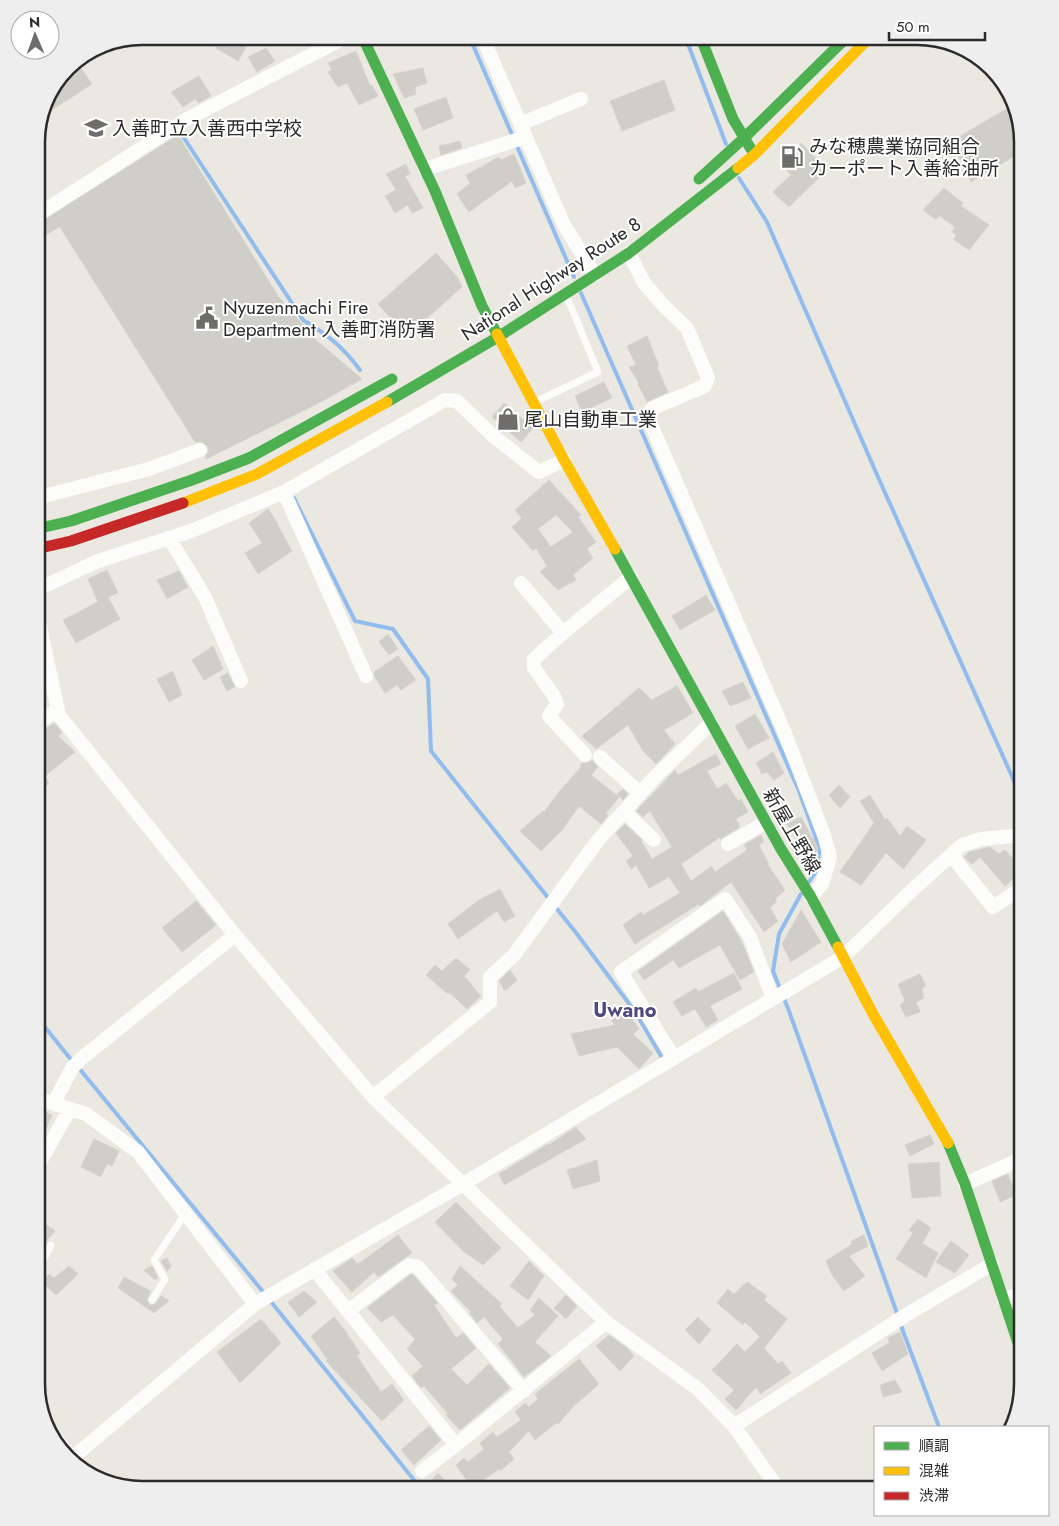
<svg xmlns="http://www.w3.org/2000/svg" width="1059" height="1526" font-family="Jost,'Noto Sans JP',sans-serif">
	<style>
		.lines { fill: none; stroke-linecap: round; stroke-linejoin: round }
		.stream { stroke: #92bcee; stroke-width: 4 }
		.building { fill: #cfcec8; stroke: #d5d4cd; fill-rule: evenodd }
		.lane { stroke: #fcfcfa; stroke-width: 7 }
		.street { stroke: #fcfcfa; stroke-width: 14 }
		.fast { stroke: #4caf50; stroke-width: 11 }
		.slow { stroke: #ffc107; stroke-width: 11 }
		.jam { stroke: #c62828; stroke-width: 11 }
		.labels { text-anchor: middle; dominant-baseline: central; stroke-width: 4; stroke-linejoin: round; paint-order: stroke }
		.poi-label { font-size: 19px; fill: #2b2b2b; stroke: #fff; text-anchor: start }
		.street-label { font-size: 19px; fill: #2b2b2b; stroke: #fff }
		.neighbourhood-label { font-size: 20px; font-weight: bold; fill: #4f497e; stroke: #fff }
		.rim { fill: none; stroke: #2b2b2b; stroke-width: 2.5 }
	</style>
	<rect width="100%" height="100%" fill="#eae8e1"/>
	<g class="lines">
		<path class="stream" d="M469 36 513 137
			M685 36 726 144
			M182 135 303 320C328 335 343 347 360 370
			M516 144 574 277
			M739 178 767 222 878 477 1023 801
			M581 293 799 791 820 849 815 873 809 882
			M294 498 355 621 393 629 428 679 431 751 577 934 636 1013 661 1056
			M801 894 779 934 773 971 789 1011 898 1316
			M36 1016 73 1062
			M78 1067 260 1288 422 1490
			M900 1323 939 1427"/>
	</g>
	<path class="building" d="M223 36H252L238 61 216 48Z
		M266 48 275 61 257 72 248 57Z
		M356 51 370 86 372 85 378 96 359 105 347 83 338 87 328 72 332 70 328 63Z
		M76 61 92 84 41 117 44 101 67 67Z
		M423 68 427 83 415 87 416 94 404 98 393 74Z
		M199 76 211 96 199 103 195 99 183 107 171 92Z
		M664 80 675 110 622 131 610 101Z
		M446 97 453 118 423 130 414 109Z
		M1008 108 1017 123 1013 126 1023 142V151L971 182 962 167 964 166 950 142Z
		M178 135 278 296 316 340 362 379 317 404 206 459 205 457 208 452V447L202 442H195L60 227 36 240V225Z
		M460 141 462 148 441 155 439 146Z
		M801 143 827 170 789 207 773 192 791 175 780 163Z
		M514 154 526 183 515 188 512 181 469 212 457 194 470 183 466 175 499 157 501 160Z
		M406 164 410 174 405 176 423 208 412 213 408 205 395 213 385 196 396 190 386 174Z
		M944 188 963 203 961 206 989 225 969 250 954 240 956 234 952 232 955 227 940 216 935 219 923 210Z
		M436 253 458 278 462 287 407 336 378 304Z
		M647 336 659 366 657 367 668 392 647 402 638 384 639 383 629 367 636 365 627 346Z
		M604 382 612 398 582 412 575 396Z
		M504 403 533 428 521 442 492 417Z
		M549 480 581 515 578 517 596 542 587 549 593 558 573 575 576 580 558 590 540 572 547 566 536 548 533 551 512 527 522 518 515 510ZM556 515 573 532 551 547 538 529Z
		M268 509 278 524H277L292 551 258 574 245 553 262 543 249 523Z
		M107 570 118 593 108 597 120 619 76 643 63 620 98 602 88 579Z
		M179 571 188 587 167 599 157 580Z
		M706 595 715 610 680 630 672 616Z
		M388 634 398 649 389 655 379 642Z
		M213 646 223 669 204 680 192 660Z
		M398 656 416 680 401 690 397 685 385 693 375 677 374 672Z
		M173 671 182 695 169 702 157 679Z
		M228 673 235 687 227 691 220 677Z
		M743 682 751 698 730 706 722 691Z
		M677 686 693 713 664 730 675 744 656 764 643 751 628 725 596 749 582 736 639 688 652 700Z
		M755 714 769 738 748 749 735 726Z
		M54 723 62 732 58 736 75 752 45 776 49 783 36 796V740L45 732 44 730Z
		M773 752 784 773 774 780 767 772 762 774 756 763Z
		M716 754 721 764 707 771 717 789 726 783 738 801 741 799 748 812 736 819 740 827 721 839 720 837 681 864 691 881 712 866 715 872 747 850 744 845 761 835 764 842 759 845 769 864 768 865 785 890 776 898V902L770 908 778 921 764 932 731 882 700 906 699 904 635 944 623 925 641 912 643 915 680 893 669 877 649 888 636 865 631 869 626 861 633 856 616 833 625 824 642 840 641 841 652 859 672 847 650 811 643 817 636 811 675 770 678 775Z
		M592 760 598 767 591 775 619 797 606 813 608 816 601 824 579 806 563 829 541 851 520 831 543 811 544 812 559 792 582 766 580 765 582 763H587Z
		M839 785 850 797 840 808 829 795Z
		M623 789 628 794 623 800 617 794Z
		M870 795 885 820 887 818 900 836 907 826 926 840 903 869 886 853 861 885 840 872 874 823 860 801Z
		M801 817 818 848 816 855 808 859 787 824Z
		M990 847 999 854 1005 850 1023 870 1005 886 980 857 972 864 964 857 969 852Z
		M500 889 515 916 504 922 497 911 458 939 448 924 479 900Z
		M196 901 216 925 182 952 162 928Z
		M801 910 821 942 791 962 782 944Z
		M723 911 741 940 754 972 740 980 720 945 679 968 673 960 644 980 638 971Z
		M456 958 470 970 464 976 481 996 467 1009 449 992 448 994 426 975 435 965 442 971Z
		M510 970 517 980 505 991 499 981Z
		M734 973 742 989 710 1006 718 1020 706 1027 695 1009 682 1016 673 1002 696 988 698 992Z
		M920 974 926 986 922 988 924 998 916 1002 920 1012 906 1017 900 1005 905 1001 898 984Z
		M627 1011 639 1029 633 1034 653 1053 639 1069 617 1047 579 1056 571 1034 615 1025 611 1020Z
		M36 1108 52 1115 36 1151Z
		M576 1127 586 1139 504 1185 499 1174 548 1144 549 1145Z
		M930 1135 934 1144 910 1156 905 1145Z
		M94 1139 119 1151 112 1166 107 1164 101 1177 81 1167Z
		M597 1160 600 1181 573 1189 567 1170Z
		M939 1162 941 1196 912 1198 908 1164Z
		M1008 1174 1016 1195 1000 1202 992 1181Z
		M456 1202 501 1248 483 1265 463 1251 435 1222Z
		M36 1218 55 1231 36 1253Z
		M918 1219 931 1228 922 1243 938 1253 926 1278 896 1259 913 1233 909 1230Z
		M398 1235 412 1253 378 1277 374 1272 352 1292 333 1271 352 1258 358 1264Z
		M864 1235 868 1246 849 1256 865 1276 844 1291 832 1275 826 1261 852 1244 851 1241Z
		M951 1241 969 1255 955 1273 936 1262Z
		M167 1258 171 1267 167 1271 161 1261Z
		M529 1261 544 1276 528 1300 510 1286Z
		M69 1266 78 1274 56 1295 42 1282 49 1274 54 1278Z
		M152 1266 158 1278 155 1280 144 1270Z
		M460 1266 502 1304 499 1306 518 1328 535 1315 530 1310 539 1298 558 1316 535 1342 551 1356 524 1377 498 1344 503 1339 484 1317 477 1323 470 1314 471 1312 451 1291 458 1285 452 1279Z
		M411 1274 413 1275 438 1303 434 1305 456 1338 463 1333 476 1348 451 1369 467 1385 489 1364 510 1388 460 1430 446 1415 448 1414 424 1386 421 1388 412 1376 423 1366 407 1349 415 1339 393 1315 381 1322 367 1308Z
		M124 1277 151 1291 147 1299 150 1305 155 1304 161 1296 169 1301 154 1313 118 1288Z
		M747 1282 767 1296 764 1300 787 1319 764 1348 778 1364 782 1361 791 1373 760 1394 756 1387 736 1410 725 1399 734 1390 712 1370 737 1344 745 1352 760 1337 745 1322 743 1325 717 1303 728 1289 734 1294Z
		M304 1291 317 1302 299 1317 288 1302Z
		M566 1295 577 1306 566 1319 554 1308Z
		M334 1317 348 1334H347L360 1353 357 1356 381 1392 392 1384 404 1400 382 1421 326 1361 328 1360 311 1336Z
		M698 1317 711 1330 699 1344 685 1330Z
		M261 1319 281 1343 240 1383 217 1352Z
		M900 1332 908 1354 882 1371 872 1353 889 1343 888 1338Z
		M609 1335 627 1348 634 1356 620 1371 596 1346Z
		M579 1359 599 1384 573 1407 558 1424 556 1423 535 1440 529 1431 509 1452 514 1459 500 1471 499 1469 472 1488 456 1465 464 1458 468 1462 484 1449 480 1443 493 1432 497 1437 521 1420 515 1412 525 1403 529 1407 538 1399 535 1394Z
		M895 1380 902 1392 883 1397 880 1385Z
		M429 1426 441 1440 414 1465 401 1450Z
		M438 1473 454 1490H439L431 1481Z"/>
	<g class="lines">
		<path class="lane" d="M535 402 598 372 567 297
			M36 1267H40L51 1245
			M152 1300 165 1279 154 1260 185 1214"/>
		<path class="street" d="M482 36 564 225 595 275
			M520 124 581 99
			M425 169 526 137
			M36 216 187 119 348 36
			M629 253 644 283 664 306 687 328 708 378 705 386 653 408 647 415 784 731 824 835 830 857 822 884 811 897
			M284 492 366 676
			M36 498 149 469 200 450
			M169 538 205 597 241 681
			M521 583 563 633
			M36 590 98 561 191 531 284 492 445 400 457 401 492 435 539 472 564 460
			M36 592 40 627 59 715 235 935 373 1097 606 1322 698 1389 734 1426 779 1490
			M36 725 58 709
			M585 755 549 716 557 704 554 696 534 668V659L563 633 631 577
			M600 757 640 793
			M624 811 654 840
			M728 844 766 822
			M951 855 993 907 1020 889
			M674 1058 621 972 725 899 750 937 773 999
			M373 1097 490 1002V977L514 955 599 839 654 778 711 723
			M36 1098 86 1114 138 1152 255 1304
			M54 1103 72 1068 82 1058 235 935
			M36 1169 70 1109
			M965 1184 1023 1158
			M314 1269 456 1445 606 1322
			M1004 1300 1023 1292
			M348 1311 409 1265 418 1267 524 1391
			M734 1426 906 1315 992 1264
			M48 1429 83 1472
			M71 1459 255 1304 463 1184 843 957 908 894 962 845 981 839 1023 835
			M422 1471 456 1445"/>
		<path class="fast" d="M362 36 435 191 482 306 497 334
			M700 36 733 119 751 149
			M699 179 744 138 848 36
			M387 402 498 337 629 253 738 168
			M36 529 71 521 192 480 249 458 392 379
			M615 549 781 849 811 897 838 947
			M948 1143 965 1184 1023 1358"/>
		<path class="slow" d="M738 168 754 155 871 36
			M497 334 564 460 615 549
			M183 503 257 474 387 402
			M838 947 873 1014 948 1143"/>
		<path class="jam" d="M36 549 71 541 183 503"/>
	</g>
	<defs>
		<symbol id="school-bare" viewBox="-9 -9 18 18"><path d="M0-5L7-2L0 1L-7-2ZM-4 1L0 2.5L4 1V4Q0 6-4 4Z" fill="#6e6d6b" stroke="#fff" stroke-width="2.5" paint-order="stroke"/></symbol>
		<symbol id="fuel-bare" viewBox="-9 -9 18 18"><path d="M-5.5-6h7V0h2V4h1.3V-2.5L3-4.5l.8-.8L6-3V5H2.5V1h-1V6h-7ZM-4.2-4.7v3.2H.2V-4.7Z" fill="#6e6d6b" stroke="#fff" stroke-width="2.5" paint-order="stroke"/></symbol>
		<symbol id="civic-bare" viewBox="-9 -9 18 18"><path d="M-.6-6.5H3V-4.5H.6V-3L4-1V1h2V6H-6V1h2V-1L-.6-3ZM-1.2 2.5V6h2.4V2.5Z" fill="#6e6d6b" stroke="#fff" stroke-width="2.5" paint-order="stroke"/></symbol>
		<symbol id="shop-bare" viewBox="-9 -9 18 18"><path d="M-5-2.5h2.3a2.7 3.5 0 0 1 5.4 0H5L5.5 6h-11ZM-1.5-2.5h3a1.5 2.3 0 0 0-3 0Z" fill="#6e6d6b" stroke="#fff" stroke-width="2.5" paint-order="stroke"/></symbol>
	</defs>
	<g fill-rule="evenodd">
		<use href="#school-bare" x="80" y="112" width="32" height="32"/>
		<use href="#fuel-bare" x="776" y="141" width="32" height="32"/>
		<use href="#civic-bare" x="191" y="302" width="32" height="32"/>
		<use href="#shop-bare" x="492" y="403" width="32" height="32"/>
	</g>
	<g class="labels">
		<g class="poi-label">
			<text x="112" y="128">入善町立入善西中学校</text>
			<text x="809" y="146">みな穂農業協同組合<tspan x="809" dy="22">カーポート入善給油所</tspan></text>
			<text x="223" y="307">Nyuzenmachi Fire<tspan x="223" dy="22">Department 入善町消防署</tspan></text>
			<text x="524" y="419">尾山自動車工業</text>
		</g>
		<g class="street-label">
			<text transform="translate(551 279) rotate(-33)">National Highway Route 8</text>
			<text transform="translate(792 831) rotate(60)">新屋上野線</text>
		</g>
		<g class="neighbourhood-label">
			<text x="625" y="1010">Uwano</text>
		</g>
	</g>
	<path d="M0 0H1059V1526H0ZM142 45H917A97 97 0 0 1 1014 142V1384A97 97 0 0 1 917 1481H142A97 97 0 0 1 45 1384V142A97 97 0 0 1 142 45Z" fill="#eee" fill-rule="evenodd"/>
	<path class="rim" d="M142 45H917A97 97 0 0 1 1014 142V1384A97 97 0 0 1 917 1481H142A97 97 0 0 1 45 1384V142A97 97 0 0 1 142 45Z"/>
	<rect x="874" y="1426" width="175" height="90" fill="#ffffff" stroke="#aaaaaa"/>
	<rect x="884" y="1442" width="25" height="8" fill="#4caf50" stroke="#aaaaaa"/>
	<text x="919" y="1451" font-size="15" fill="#2b2b2b">順調</text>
	<rect x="884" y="1467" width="25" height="8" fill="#ffc107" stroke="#aaaaaa"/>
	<text x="919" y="1476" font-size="15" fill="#2b2b2b">混雑</text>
	<rect x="884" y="1492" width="25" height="8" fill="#c62828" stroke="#aaaaaa"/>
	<text x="919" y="1501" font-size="15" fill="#2b2b2b">渋滞</text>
	<g transform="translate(35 35) rotate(358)"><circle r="24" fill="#ffffff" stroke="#aaaaaa"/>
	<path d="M0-4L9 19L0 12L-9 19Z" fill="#6e6d6b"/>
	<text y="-8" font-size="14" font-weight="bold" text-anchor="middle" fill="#2b2b2b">N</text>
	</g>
	<path d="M889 32v8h96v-8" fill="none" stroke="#2b2b2b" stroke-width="2.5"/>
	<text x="896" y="32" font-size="15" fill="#2b2b2b" stroke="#ffffff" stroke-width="4" paint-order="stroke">50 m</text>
</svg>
